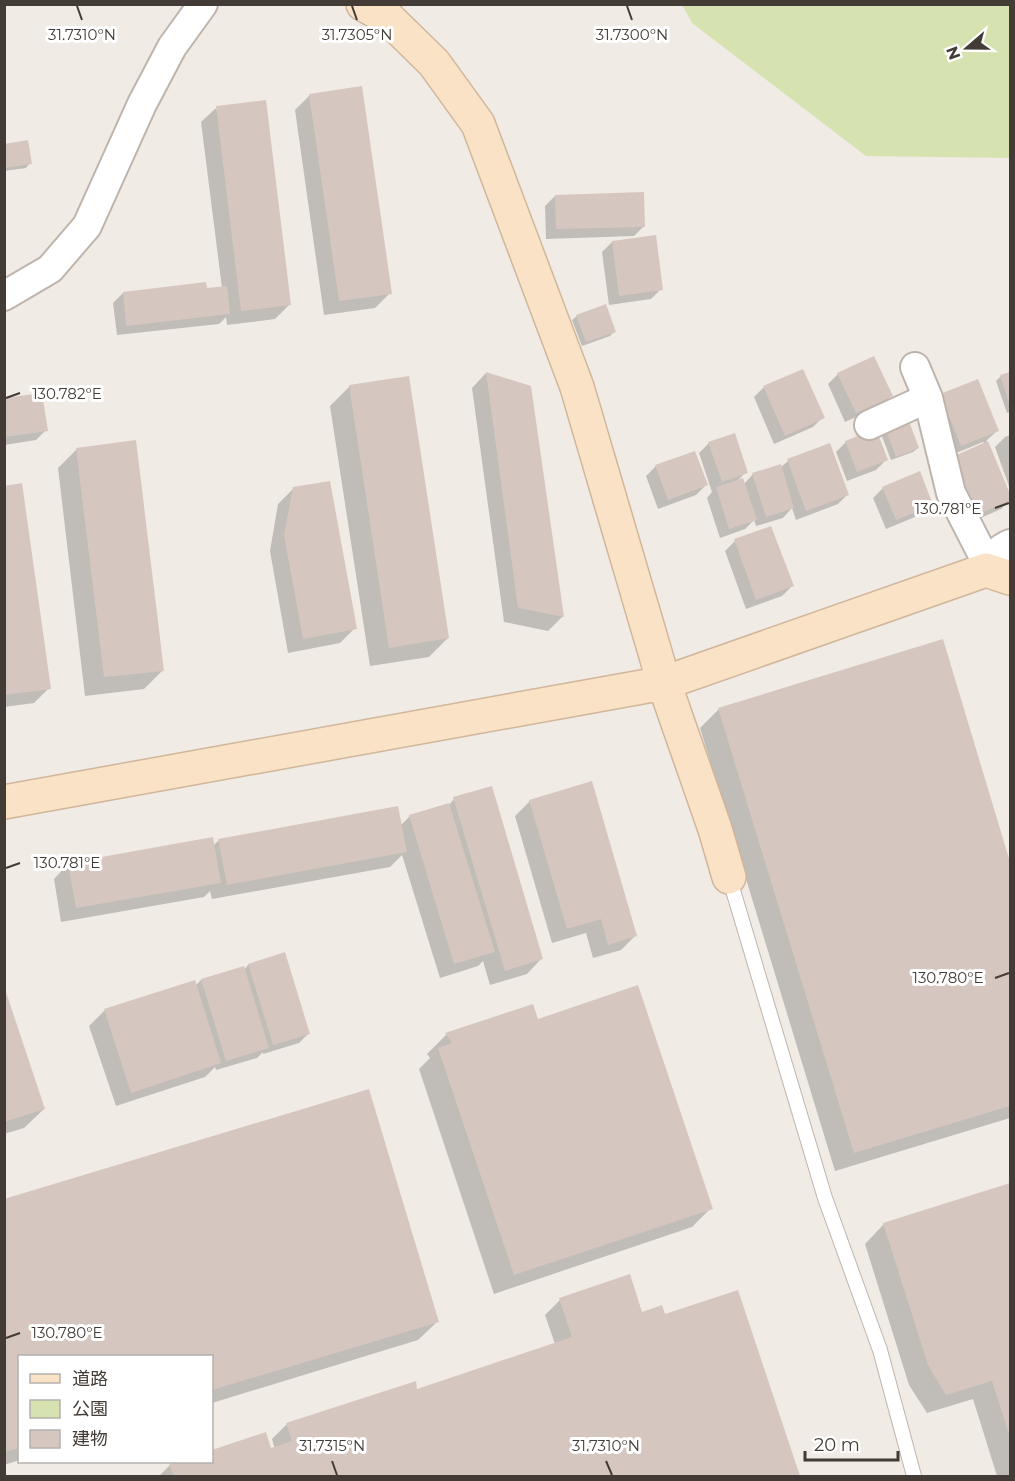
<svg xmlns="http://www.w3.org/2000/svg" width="1015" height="1481" font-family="Montserrat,'Noto Sans JP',sans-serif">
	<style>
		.green { fill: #d7e2b1 }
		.shadow { fill: #0003 }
		.building { fill: #d5c7bf }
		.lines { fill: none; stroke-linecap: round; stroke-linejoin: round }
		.lane-casing { stroke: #bfb4ac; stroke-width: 16 }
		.street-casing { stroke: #bfb4ac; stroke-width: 32 }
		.secondary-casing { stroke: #d0b69b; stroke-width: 36 }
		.lane { stroke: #fff; stroke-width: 14 }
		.street { stroke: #fff; stroke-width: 28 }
		.secondary { stroke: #fae2c7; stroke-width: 33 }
		.ticks { fill: none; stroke: #433b35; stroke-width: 2 }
		.ticks-label { font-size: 15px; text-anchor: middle; fill: #433b35; stroke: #fff; stroke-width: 6; stroke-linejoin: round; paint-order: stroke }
	</style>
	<rect width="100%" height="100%" fill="#f1ebe5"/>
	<path class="green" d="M682 5H1010V158L866 156 692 23Z"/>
	<path class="shadow" d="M310 95 390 293 375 308 324 315 295 110Z
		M216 108 290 304 275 319 227 325 226 317 219 324 117 335 113 303 123 293 222 288 201 122Z
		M4 145 30 163 26 168 4 171Z
		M555 196 644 226 634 236 546 239 545 206Z
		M612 242 661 289 651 299 609 305 602 252Z
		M577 316 614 332 610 336 582 346 572 320Z
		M802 371 823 417 813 427 774 444 754 397 764 387Z
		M486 373 563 616 548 631 504 622 472 388Z
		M1010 373V412L1007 413 996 381 1001 376Z
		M838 374 891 396 881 406 845 422 828 384Z
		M408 378 448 638 429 657 370 666 330 406 349 387Z
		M941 395 998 430 986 441 1010 498V500L1001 509 965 525 985 444 983 442 951 455Z
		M4 399 46 430 36 440 4 445Z
		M885 426 918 448 913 452 891 460 880 431Z
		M1010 435V489L995 447 1005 437Z
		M846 442 886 460 876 470 847 481 836 452Z
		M709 443 746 472 737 481 744 484 753 474 780 468 788 461 848 494 838 504 796 520 792 508 783 518 756 526 754 520 745 529 720 538 707 498 712 492 699 453Z
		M77 449 163 670 144 689 85 696 58 468Z
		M656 466 706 485 696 495 658 509 646 476Z
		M4 487 49 688 34 703 4 707Z
		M883 488 932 504 922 514 886 529 873 498Z
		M293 489 355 628 340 643 288 653 270 551 278 504Z
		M735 541 792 586 782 596 746 609 725 551Z
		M942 641 1010 867V1118L835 1171 700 728 719 709Z
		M454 799 541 959 527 974 490 985 483 961 478 966 440 978 402 855 390 867 212 899 210 891 204 897 61 922 54 879 68 864 213 846 219 840 400 826 410 816 449 805Z
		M530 801 636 935 621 950 593 958 586 933 552 943 515 816Z
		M284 954 309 1033 299 1043 263 1054V1052L257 1058 216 1070 215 1067 205 1077 116 1106 89 1026 104 1011 194 982 195 986 201 980 244 970 248 965Z
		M4 990 44 1109 24 1128 4 1134Z
		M537 1020 711 1208 692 1227 494 1294 419 1069 430 1058 427 1054 446 1035Z
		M1010 1185V1476H997L973 1399 927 1413 909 1385 865 1244 884 1224Z
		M4 1201 438 1321 418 1340 212 1403V1356H20V1460L4 1465Z
		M737 1292 798 1476H159L170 1465 181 1462H212V1452L265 1434 271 1450 275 1449 272 1439 287 1424 416 1391 555 1344 545 1315 560 1300 641 1314 664 1316Z"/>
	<path class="building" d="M362 86 392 294 339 301 309 94Z
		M266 100 291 305 241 311 216 106Z
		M28 140 32 164 4 168V144Z
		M644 192 645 227 556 229 555 195Z
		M656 235 663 290 619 296 612 241Z
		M206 282 207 288 227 286 230 314 126 326 123 292Z
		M606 304 616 332 586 342 576 315Z
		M874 356 893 396 856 413 837 373Z
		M803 369 825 418 785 436 763 386Z
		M486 372 531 386 564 617 518 608Z
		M1010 372V406L1000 375Z
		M409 376 449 638 389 648 349 385Z
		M978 379 999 431 961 446 940 394Z
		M42 393 48 431 4 437V398Z
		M907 416 919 448 896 457 884 425Z
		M876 429 888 460 857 472 845 441Z
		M735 433 748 473 722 482 708 442Z
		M136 440 164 671 104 677 76 448Z
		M988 441 1010 494V500L975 516 950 458Z
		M830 443 849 495 806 511 787 459Z
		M695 451 708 485 668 500 655 465Z
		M781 464 794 508 766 517 752 473Z
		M920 471 933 505 896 520 882 487Z
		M743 478 757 520 729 529 716 487Z
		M330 481 357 629 303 639 284 535 293 487Z
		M22 483 51 689 4 695V486Z
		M771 526 794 586 756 600 734 539Z
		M943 639 1010 862V1106L854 1153 718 708Z
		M592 781 637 936 608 945 601 919 567 929 529 800Z
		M492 786 543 959 505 971 453 797Z
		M449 803 495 952 454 964 409 815Z
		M398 806 407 852 227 885 218 839Z
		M213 837 221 883 76 908 68 863Z
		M285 952 310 1034 273 1045 248 964Z
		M244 966 269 1048 226 1061 201 979Z
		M195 980 221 1063 131 1093 104 1009Z
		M638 985 713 1209 514 1275 438 1048 452 1043 445 1033 533 1004 538 1019Z
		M4 986 45 1109 4 1122Z
		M369 1089 439 1322 212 1390V1356H20V1448L4 1452V1199Z
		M1010 1183V1437L992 1381 946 1395 928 1365 883 1223Z
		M630 1274 642 1312 662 1305 665 1314 738 1290 800 1476H174L169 1464 176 1462H212V1450L266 1432 271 1448 292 1441 286 1423 416 1381 417 1389 572 1337 559 1298Z"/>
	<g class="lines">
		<defs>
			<path id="lane" d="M729 877 825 1198 880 1350 914 1476"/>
			<path id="street" d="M4 296 50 269 87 226 142 104 172 47 203 4
				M915 367 928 398 951 493 987 563
				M869 425 928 398
				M986 570C988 559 1000 548 1010 544"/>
			<path id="secondary" d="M363 4 388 18 434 63 478 124 577 387 664 683 715 829 729 877
				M4 802 664 683 986 570 1010 578"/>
		</defs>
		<use href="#lane" class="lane-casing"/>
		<use href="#street" class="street-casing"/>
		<use href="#secondary" class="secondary-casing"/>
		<use href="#lane" class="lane"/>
		<use href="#street" class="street"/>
		<use href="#secondary" class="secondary"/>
	</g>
	<path class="ticks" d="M77 6 82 20M352 6 357 20M627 6 632 20M6 398 20 393M995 508 1009 503M6 868 20 863M995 978 1009 973M6 1338 20 1333M332 1461 337 1475M606 1461 612 1475"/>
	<g class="ticks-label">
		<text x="82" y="40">31.7310°N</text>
		<text x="357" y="40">31.7305°N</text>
		<text x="632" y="40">31.7300°N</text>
		<text x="67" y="399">130.782°E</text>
		<text x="948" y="514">130.781°E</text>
		<text x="67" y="868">130.781°E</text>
		<text x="948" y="983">130.780°E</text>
		<text x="67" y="1338">130.780°E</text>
		<text x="332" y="1451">31.7315°N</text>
		<text x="606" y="1451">31.7310°N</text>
	</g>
	<rect width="1015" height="1481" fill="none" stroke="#433b35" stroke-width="12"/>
	<rect x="18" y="1355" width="195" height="108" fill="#ffffff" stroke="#b4b1ae" stroke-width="1.5"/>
	<rect x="30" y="1374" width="30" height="9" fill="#fae2c7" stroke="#b4b1ae" stroke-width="1.5"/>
	<text x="72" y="1385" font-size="18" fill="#433b35">道路</text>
	<rect x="30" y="1400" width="30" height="18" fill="#d7e2b1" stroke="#b4b1ae" stroke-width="1.5"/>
	<text x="72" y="1415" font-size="18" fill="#433b35">公園</text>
	<rect x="30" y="1430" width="30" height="18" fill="#d5c7bf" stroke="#b4b1ae" stroke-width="1.5"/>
	<text x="72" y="1445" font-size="18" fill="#433b35">建物</text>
	<g transform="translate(967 48) rotate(250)" stroke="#ffffff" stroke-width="4.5" paint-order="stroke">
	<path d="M0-4.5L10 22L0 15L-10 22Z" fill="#433b35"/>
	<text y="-9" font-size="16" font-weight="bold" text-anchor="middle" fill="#433b35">N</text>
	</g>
	<path d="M805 1451v9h93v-9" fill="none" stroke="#433b35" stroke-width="3"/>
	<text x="814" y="1451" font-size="18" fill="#433b35" stroke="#ffffff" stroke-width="4.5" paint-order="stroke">20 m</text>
</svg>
